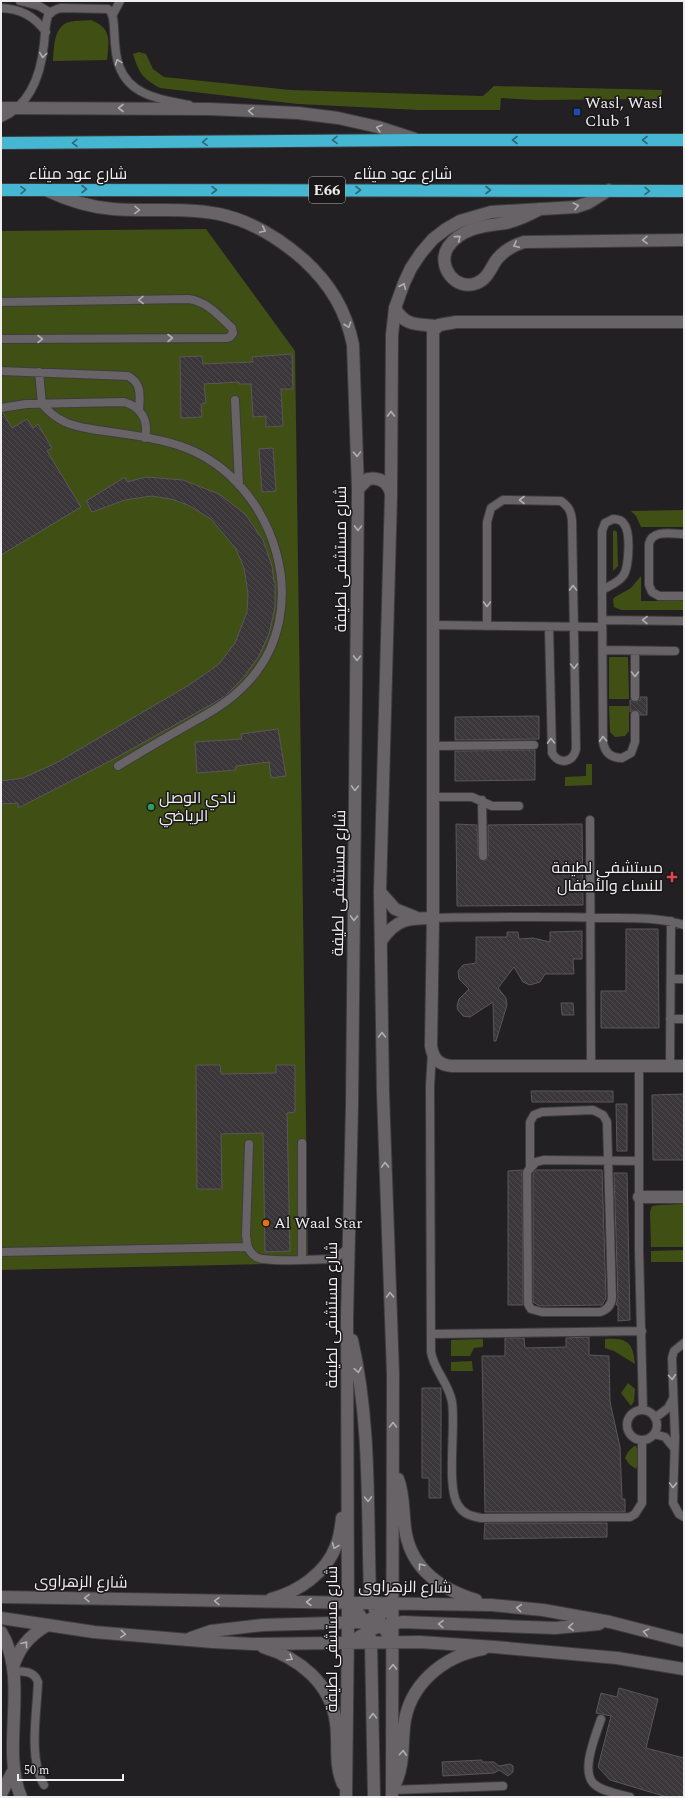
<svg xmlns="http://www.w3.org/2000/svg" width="685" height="1798" font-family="Spectral,Cairo,serif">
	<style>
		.green { fill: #404f13 }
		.building { fill: url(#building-back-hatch); stroke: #5a575a }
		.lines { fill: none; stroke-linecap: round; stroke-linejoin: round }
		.lane-casing { stroke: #3e3c3e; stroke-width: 10 }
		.street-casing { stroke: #3e3c3e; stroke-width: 14 }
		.secondary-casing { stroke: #3e3c3e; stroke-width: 14 }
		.highway-casing { stroke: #3e3c3e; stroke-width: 14 }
		.lane { stroke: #676366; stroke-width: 8 }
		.street { stroke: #676366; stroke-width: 12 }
		.secondary { stroke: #676366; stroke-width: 12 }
		.highway { stroke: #45b7d3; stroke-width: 12 }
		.oneway { stroke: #b2afb1 }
		.oneway2 { stroke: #306776 }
		.transit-dot { fill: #1a4fb4; stroke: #1a1719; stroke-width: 1.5 }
		.leisure-dot { fill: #2e9e5b; stroke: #1a1719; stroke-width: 1.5 }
		.health-dot { fill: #e0444e; stroke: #1a1719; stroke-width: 1.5 }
		.food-dot { fill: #e8710a; stroke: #1a1719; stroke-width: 1.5 }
		.labels { text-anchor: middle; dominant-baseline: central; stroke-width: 3; stroke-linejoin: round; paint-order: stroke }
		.shield { fill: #1a1719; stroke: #afadae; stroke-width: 1 }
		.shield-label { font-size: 15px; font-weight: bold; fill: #efedee }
		.poi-label { font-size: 16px; fill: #efedee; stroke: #1a1719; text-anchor: start }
		.street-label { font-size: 16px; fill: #efedee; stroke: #1a1719 }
	</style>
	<defs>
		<pattern id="building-back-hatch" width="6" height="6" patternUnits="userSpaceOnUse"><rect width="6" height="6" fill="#3a3639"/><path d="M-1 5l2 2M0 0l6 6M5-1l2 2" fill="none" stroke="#4d4a4c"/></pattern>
	</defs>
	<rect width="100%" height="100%" fill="#232023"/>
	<path class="green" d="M91 20C112 28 109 41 107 60L53 61C54 48 53 27 69 22 76 20 85 21 91 20Z
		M139 52 146 54 153 69 164 77 290 90 483 96 494 86 662 90 661 99 536 100 501 98 500 110H419L298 104 160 88C142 78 139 73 133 54Z
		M206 229 295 351 308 1263 1 1270V231Z
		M684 510V527H641L636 516 631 511Z
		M614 530 617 532 618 566 613 571V532Z
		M641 576V601H684V610H621L614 607 613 599 615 597 631 588Z
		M609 657H628L629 699H609Z
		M609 706H629V731L625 736 615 737 610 732Z
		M586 764H592V785L565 786V777L586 776Z
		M684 1204V1247H651L650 1212 652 1206 658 1205Z
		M684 1250V1272L683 1262H651V1251Z
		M483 1339V1347L474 1348 470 1356H451V1340Z
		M605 1339C627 1338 633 1342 635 1364L614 1351 605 1348Z
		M472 1361 473 1371H451V1362Z
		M628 1383 635 1389 634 1401 631 1406 621 1393Z
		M634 1446H636C639 1451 639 1463 636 1469L629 1464 625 1458 628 1452Z"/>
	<path class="building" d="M292 354 293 389H281L283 426 266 427V416L253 417 251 384H239V382L204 384 206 403 201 404 202 417 181 418 180 357 202 356 203 364 253 362 252 357Z
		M1 413H3L12 428 27 419 33 428 38 424 52 448 47 451 81 507 1 555Z
		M273 448 276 491 262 492 259 449Z
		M125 477 127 482 146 477 183 480 219 494 245 514 263 540 272 566 274 582H275V607L269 634 259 656 243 678 225 696 214 703 112 760 18 808V803L1 804V781L23 778 56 763 189 685 219 664 235 643 247 612 248 594 244 568 236 549 211 519 188 505 171 499 151 496 125 500 92 512 86 501Z
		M640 697H647V715H640V712L635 710 630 712V700L635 702 640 700Z
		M539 716V739L455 740V717Z
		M278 729 286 776 271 778 269 762 236 766V770L197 773 195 742 242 739 241 734Z
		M535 750V780L455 781V751Z
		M456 824 477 825 478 856 483 861 486 860 488 856V825L582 824 583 905 457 906Z
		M626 929H658L659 1028H601V991H626Z
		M582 931V959H573L574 974H545L540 982 530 985 523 982 514 967 498 988 506 998 507 1005 496 1041H494L493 1002 470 1017 463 1016 458 1010 457 1006 459 999 469 989 459 979 458 971 463 965 476 963V937H507V932H518L519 939 533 938 550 942V932Z
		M561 1003H573L574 1015H562Z
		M196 1065H220L221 1074 276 1073V1065H295V1112L287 1113 290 1251 265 1252 263 1133 221 1134 222 1189H197Z
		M531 1091H613V1102H532Z
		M684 1094V1160H653L652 1095Z
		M616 1104H627V1151H617Z
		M522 1170 523 1305H508V1171Z
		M536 1170H602L606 1298 602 1305 540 1306 533 1302V1174Z
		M614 1173H627L630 1320 618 1321V1305H616L618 1298Z
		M589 1337V1355L609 1356 610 1402 620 1447 622 1499H625V1512H485L482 1356H505V1338H524L525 1348 566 1347V1338Z
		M422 1388H441V1498H429V1478H422Z
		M485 1523H607V1537L484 1539Z
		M619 1688 658 1699 646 1748 684 1758V1797H667L610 1780 598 1767 611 1716 596 1713 601 1693 617 1697Z
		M482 1760V1762H494L499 1766 510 1764 513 1766V1772L508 1776 499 1770 494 1773 443 1776 442 1762Z"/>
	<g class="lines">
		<defs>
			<path id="lane" d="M20 1 39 6 51 13
				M1 8C21 9 34 16 46 32
				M113 14 120 1
				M1 118C31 105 41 73 44 44 45 35 45 24 48 16 51 11 56 9 61 8L108 9C123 19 100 72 144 93 158 100 174 102 189 105
				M1 302 189 299C208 302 219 316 232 328L233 333 230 337 227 338 1 339
				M1 371 128 376C142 383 140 396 139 410
				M39 372 42 404C48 411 56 418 65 422 75 427 87 428 97 430 124 434 161 438 186 448 276 483 317 613 245 685 228 703 207 714 186 726 163 739 141 752 118 766
				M235 400 239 485
				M1 408 26 404 124 402C141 407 149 420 145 438
				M613 519C617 519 622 520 624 524 631 532 629 568 623 576 618 583 609 586 602 590V531L605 523Z
				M684 534C673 534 652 529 649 544V585L652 592 659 596H684
				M602 590 603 742C605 753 611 758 622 758L631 753 635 742V715
				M602 620 684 621
				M432 625 602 627
				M487 626V522L491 508 503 500 561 501C569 507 571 511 572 520L576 749C573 763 559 765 552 753L549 627
				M603 650 675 651
				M635 651V697
				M433 746 534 745
				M433 797H472L492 806H519
				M482 800 483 856
				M590 820 591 1067
				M433 918C490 917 548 916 605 918 631 918 659 917 684 925
				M671 979H684
				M670 1019H684
				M432 1053 430 1086 431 1352C434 1371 449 1383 452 1402 456 1426 446 1488 458 1505 463 1514 471 1516 481 1518L630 1517 635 1514 642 1503V1440
				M670 1066 671 921
				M639 1067V1249L643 1410
				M249 1144 246 1235C247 1243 247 1251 256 1257 267 1263 319 1259 335 1259L348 1248
				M530 1167V1122L534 1115 542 1112 593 1110 603 1115 607 1122 612 1298C611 1306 607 1310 600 1312H542L531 1309 528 1304 527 1172 536 1162 544 1160 639 1161
				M1 1252 247 1247
				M302 1259V1143
				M431 1334 642 1331
				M684 1343 674 1351 672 1358 675 1437 673 1503 679 1514 684 1517
				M627 1425a15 15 0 1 1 30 0a15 15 0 1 1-30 0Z
				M655 1418 668 1408 673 1399
				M654 1434 665 1437 674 1448
				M13 1671C23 1672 34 1670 38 1682 37 1713 28 1758 44 1785
				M601 1719C596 1735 580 1771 594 1784 603 1792 619 1794 630 1797
				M392 1790 503 1786"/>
			<path id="street" d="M540 209C529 215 518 220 506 223 485 226 462 227 448 247 436 266 456 292 477 283 489 278 491 266 498 258 506 249 514 245 524 242L684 240
				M395 308C404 326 418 324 436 326
				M684 322H456L439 325 433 331V918L431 1046C433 1059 439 1065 452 1066H684
				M380 892 395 909 415 917
				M381 941C396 919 408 918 433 918
				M639 1197H684
				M1 1632C30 1679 0 1748 21 1797
				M13 1667C19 1648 29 1636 46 1626
				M1 1794 12 1773"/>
			<path id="secondary" d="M1 108 209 109 298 113 338 118 378 127 415 139
				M46 190C67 200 89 207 113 209 148 212 184 207 219 214 252 221 279 238 304 260 330 284 346 310 353 345L358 489 352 1106 347 1318 348 1624 346 1797
				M358 489 368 479C379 477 389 482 391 494
				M352 1340C371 1423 367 1509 370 1593L377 1617 393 1642
				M398 1479C404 1494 403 1512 405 1528 410 1568 440 1589 476 1600
				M1 1597 491 1605 543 1610 610 1622 684 1641
				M271 1599C298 1592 326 1573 336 1546 340 1537 341 1527 342 1518
				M348 1602C361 1613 368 1626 371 1643L374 1797
				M1 1618 94 1632 213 1642 253 1644 420 1642 495 1647 617 1658 684 1669
				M191 1638 211 1631 263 1625 365 1622 382 1613
				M348 1643 375 1628 402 1622 555 1628 599 1624
				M263 1647C299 1658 331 1683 336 1723 339 1743 334 1765 343 1784
				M395 1784C404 1766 402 1746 404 1727 408 1685 443 1656 483 1649
				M392 1797 393 1374 383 1093 380 892 391 495 392 335 395 308 404 283 411 268 421 253 433 239 446 229 460 221 491 212 576 207 588 203 609 190"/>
			<path id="highway" d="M1 143 416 140H684
				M1 190 684 191"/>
		</defs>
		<use href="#lane" class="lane-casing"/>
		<use href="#street" class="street-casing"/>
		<use href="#secondary" class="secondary-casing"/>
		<use href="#highway" class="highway-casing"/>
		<use href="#lane" class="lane"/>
		<use href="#street" class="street"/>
		<use href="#secondary" class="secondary"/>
		<use href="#highway" class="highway"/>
	</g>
	<defs><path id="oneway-chevron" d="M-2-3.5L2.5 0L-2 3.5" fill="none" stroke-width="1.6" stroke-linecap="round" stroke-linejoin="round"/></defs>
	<g class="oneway">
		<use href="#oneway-chevron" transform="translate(43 55) rotate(97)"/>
		<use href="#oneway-chevron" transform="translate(118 62) rotate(-110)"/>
		<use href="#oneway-chevron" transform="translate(121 108) rotate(-180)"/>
		<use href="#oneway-chevron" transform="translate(251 111) rotate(-177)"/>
		<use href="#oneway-chevron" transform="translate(379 128) rotate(-164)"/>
		<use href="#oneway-chevron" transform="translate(576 206) rotate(-14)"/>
		<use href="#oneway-chevron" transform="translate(137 210) rotate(2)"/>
		<use href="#oneway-chevron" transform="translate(263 230) rotate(25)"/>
		<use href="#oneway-chevron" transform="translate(458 238) rotate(-40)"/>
		<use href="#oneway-chevron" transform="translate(645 240) rotate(179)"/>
		<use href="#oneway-chevron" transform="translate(516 245) rotate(155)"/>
		<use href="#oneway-chevron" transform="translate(403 286) rotate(-67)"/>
		<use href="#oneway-chevron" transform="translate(141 300) rotate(179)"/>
		<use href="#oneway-chevron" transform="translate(348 325) rotate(71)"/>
		<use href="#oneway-chevron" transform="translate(170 338)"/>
		<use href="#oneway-chevron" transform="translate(40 339)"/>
		<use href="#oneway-chevron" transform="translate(391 414) rotate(-90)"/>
		<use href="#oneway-chevron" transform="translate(357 454) rotate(88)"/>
		<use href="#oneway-chevron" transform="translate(522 500) rotate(-180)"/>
		<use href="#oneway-chevron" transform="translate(358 528) rotate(91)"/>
		<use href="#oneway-chevron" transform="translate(573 588) rotate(-91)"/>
		<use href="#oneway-chevron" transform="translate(487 604) rotate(90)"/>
		<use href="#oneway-chevron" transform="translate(645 620) rotate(-179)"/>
		<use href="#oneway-chevron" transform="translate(357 658) rotate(91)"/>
		<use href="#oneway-chevron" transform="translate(574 666) rotate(89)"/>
		<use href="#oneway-chevron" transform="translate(635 674) rotate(90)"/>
		<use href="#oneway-chevron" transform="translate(603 739) rotate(-93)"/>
		<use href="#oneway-chevron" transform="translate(551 741) rotate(-91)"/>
		<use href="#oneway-chevron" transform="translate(355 788) rotate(91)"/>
		<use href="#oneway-chevron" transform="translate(354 918) rotate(91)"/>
		<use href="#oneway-chevron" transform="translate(382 1035) rotate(-91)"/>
		<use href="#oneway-chevron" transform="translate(385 1165) rotate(-92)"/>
		<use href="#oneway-chevron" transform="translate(390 1295) rotate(-92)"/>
		<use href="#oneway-chevron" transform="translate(358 1370) rotate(81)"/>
		<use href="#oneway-chevron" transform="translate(672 1377) rotate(86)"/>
		<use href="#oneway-chevron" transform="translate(393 1425) rotate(-90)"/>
		<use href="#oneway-chevron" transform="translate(673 1485) rotate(92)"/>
		<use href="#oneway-chevron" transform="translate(368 1499) rotate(89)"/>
		<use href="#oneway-chevron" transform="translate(335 1546) rotate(112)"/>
		<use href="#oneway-chevron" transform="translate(421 1566) rotate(-127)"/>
		<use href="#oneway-chevron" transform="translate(87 1598) rotate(-179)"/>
		<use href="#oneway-chevron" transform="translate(217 1601) rotate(-179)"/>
		<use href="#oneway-chevron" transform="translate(309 1602) rotate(180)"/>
		<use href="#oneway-chevron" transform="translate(519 1608) rotate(-174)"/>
		<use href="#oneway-chevron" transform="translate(441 1624) rotate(-178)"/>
		<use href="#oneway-chevron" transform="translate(571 1627) rotate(175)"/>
		<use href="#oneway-chevron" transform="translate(646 1632) rotate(-166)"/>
		<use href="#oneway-chevron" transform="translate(123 1634) rotate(5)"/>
		<use href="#oneway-chevron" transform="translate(25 1644) rotate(-52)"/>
		<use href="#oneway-chevron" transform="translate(290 1658) rotate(30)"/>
		<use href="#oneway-chevron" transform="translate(393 1667) rotate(-89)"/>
		<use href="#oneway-chevron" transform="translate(373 1716) rotate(-91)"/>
		<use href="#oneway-chevron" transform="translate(403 1753) rotate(-86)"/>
	</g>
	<g class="oneway2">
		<use href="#oneway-chevron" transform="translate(335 140) rotate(179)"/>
		<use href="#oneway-chevron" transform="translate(515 140) rotate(-180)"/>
		<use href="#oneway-chevron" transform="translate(645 140) rotate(-180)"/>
		<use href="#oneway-chevron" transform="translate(205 142) rotate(179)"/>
		<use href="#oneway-chevron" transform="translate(75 143) rotate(179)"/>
		<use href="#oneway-chevron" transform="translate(84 189)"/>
		<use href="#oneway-chevron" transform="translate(23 190) rotate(-1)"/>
		<use href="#oneway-chevron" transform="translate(214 190)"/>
		<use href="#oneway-chevron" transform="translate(358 190)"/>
		<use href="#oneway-chevron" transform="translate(488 190)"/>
		<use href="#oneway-chevron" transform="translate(647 191) rotate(1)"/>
	</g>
	<rect class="transit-dot" x="573" y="108" width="8" height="8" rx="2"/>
	<circle class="leisure-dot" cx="151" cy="807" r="4"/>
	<path class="health-dot" d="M670 871h4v4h4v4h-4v4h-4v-4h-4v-4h4z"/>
	<circle class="food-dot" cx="266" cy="1223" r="4"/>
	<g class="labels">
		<rect class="shield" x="309" y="177" width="36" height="26" rx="3"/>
		<g class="shield-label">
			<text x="327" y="190">E66</text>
		</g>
		<g class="poi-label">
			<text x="585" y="103">Wasl, Wasl<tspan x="585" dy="18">Club 1</tspan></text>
			<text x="159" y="798">نادي الوصل<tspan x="159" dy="18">الرياضي</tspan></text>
			<text x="663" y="868" text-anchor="end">مستشفى لطيفة<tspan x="663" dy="18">للنساء والأطفال</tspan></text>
			<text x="274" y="1223">Al Waal Star</text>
		</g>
		<g class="street-label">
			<text x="78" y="174">شارع عود ميثاء</text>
			<text x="403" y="174">شارع عود ميثاء</text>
			<text transform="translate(341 559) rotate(-90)">شارع مستشفى لطيفة</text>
			<text transform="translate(339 883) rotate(-89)">شارع مستشفى لطيفة</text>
			<text transform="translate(332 1315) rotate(-90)">شارع مستشفى لطيفة</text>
			<text transform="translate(81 1582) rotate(1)">شارع الزهراوى</text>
			<text transform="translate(405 1587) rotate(1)">شارع الزهراوى</text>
			<text transform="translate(332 1639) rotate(-90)">شارع مستشفى لطيفة</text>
		</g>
	</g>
	<rect width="685" height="1798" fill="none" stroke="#efedee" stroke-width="4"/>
	<path d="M18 1774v6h105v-6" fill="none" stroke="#efedee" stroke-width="2"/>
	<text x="24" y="1774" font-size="12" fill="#efedee" stroke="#1a1719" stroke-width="3" paint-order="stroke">50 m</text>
</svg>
